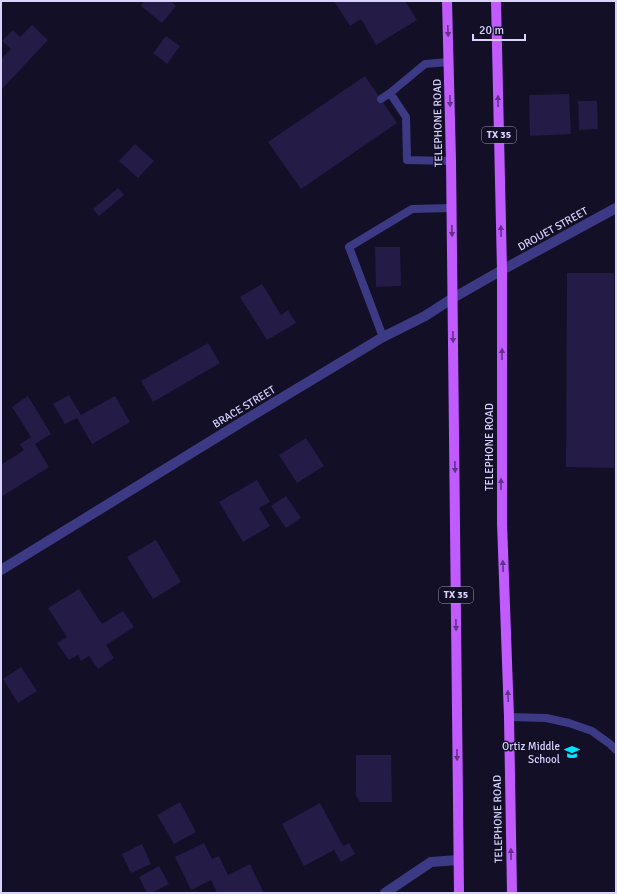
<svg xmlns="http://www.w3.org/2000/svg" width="617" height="894" font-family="Signika,sans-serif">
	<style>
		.building { fill: #241b47 }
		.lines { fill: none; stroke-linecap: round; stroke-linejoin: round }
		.service { stroke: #3d3a85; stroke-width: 8 }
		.minor { stroke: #3d3a85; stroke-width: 10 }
		.primary { stroke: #c25bff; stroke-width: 10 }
		.oneway { fill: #623188 }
		.labels { text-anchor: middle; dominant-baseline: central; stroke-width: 3; stroke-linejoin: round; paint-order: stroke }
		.shield { fill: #130f26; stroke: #9e99be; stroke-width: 1 }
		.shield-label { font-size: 10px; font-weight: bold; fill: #d9d4ff }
		.street-label { font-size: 11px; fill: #d9d4ff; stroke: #130f26 }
		.poi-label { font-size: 11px; fill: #d9d4ff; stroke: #130f26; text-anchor: end }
	</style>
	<rect width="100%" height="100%" fill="#130f26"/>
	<path class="building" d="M144 1H170L176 6 162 23 141 6Z
		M334 1H405L417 20 376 45 361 19 350 26Z
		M32 25 48 40 1 90V59L11 49 2 41 13 30 20 37Z
		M166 36 180 46 167 64 153 53Z
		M365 76 397 123 301 189 268 142Z
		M569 94 571 134 530 136 529 95Z
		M578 101H597L598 129 579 130Z
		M135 144 154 161 138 178 119 161Z
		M118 188 124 195 99 216 93 209Z
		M375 247H400L401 286 376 287Z
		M567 273H614V468L566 467Z
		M262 284 281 315 288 310 296 323 267 340 240 297Z
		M208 343 220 363 153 402 141 381Z
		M69 395 81 415 115 396 130 422 92 444 77 418 65 424 53 404Z
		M28 396 51 434 35 444 49 467 1 497V465L24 450 20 444 31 437 12 407Z
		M306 438 324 466 297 483 279 455Z
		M257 480 270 502 259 508 270 526 243 542 219 502Z
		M286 496 301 518 286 528 271 506Z
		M156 540 181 582 153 599 127 557Z
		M79 589 102 624 123 611 134 627 106 645 114 658 98 669 89 656 81 661 78 655 69 660 57 643 67 637 48 608Z
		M21 667 37 691 18 703 3 679Z
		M356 755H391L392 802H360L356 795Z
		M180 802 196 832 174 844 157 815Z
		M320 803 343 846 349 843 355 854 341 862 334 850 304 866 282 824Z
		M204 843 212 859 219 856 228 875 250 864 264 893H217L211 880 191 890 175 857Z
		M142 844 151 864 131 873 122 854Z
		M159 866 169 884 152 893H147L139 877Z"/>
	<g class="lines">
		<path class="service" d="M449 62 425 64 390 93 406 117 407 160 451 161
			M381 99 390 93
			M383 337 349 247 412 209 451 208
			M509 717 546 718 569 723 592 731 610 744 616 750"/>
		<path class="minor" d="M1 570 245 420 383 337 425 316 453 298 502 270 616 208
			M385 893 431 862 458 860"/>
		<path class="primary" d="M447 1 451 161 459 893
			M496 1 502 270V523L509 717 512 893"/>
	</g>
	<defs><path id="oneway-solid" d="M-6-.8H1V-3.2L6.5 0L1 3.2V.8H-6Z"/></defs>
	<g class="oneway">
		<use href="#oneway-solid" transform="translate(448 31) rotate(88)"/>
		<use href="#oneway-solid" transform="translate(450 101) rotate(89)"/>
		<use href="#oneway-solid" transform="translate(498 101) rotate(-91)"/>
		<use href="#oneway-solid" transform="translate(452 231) rotate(89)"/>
		<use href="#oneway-solid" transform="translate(501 231) rotate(-91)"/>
		<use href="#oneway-solid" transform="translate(453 337) rotate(89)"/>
		<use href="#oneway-solid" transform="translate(502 354) rotate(-90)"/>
		<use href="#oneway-solid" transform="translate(455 467) rotate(89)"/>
		<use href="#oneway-solid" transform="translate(501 484) rotate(-90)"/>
		<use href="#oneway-solid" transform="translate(503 566) rotate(-92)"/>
		<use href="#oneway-solid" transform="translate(456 625) rotate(89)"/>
		<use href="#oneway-solid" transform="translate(508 696) rotate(-92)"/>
		<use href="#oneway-solid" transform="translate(457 755) rotate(89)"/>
		<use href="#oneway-solid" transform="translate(511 854) rotate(-91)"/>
	</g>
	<defs>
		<symbol id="school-bare" viewBox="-9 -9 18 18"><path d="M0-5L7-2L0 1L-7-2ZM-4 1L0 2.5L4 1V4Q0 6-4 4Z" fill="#00e5ff" stroke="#130f26" stroke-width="2.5" paint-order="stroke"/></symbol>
	</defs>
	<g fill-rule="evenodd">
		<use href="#school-bare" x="561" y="741" width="22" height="22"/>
	</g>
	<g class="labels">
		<g class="shield">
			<rect x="482" y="127" width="34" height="16" rx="3"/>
			<rect x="439" y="587" width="34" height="16" rx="3"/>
		</g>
		<g class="shield-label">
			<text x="499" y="135">TX 35</text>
			<text x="456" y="595">TX 35</text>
		</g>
		<g class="street-label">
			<text transform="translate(438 123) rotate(-91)">TELEPHONE ROAD</text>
			<text transform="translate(553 229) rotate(-29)">DROUET STREET</text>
			<text transform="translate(244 407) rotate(-31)">BRACE STREET</text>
			<text transform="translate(489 447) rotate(-90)">TELEPHONE ROAD</text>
			<text transform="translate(498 819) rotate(-91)">TELEPHONE ROAD</text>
		</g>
		<g class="poi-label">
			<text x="560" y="746">Ortiz Middle<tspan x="560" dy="13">School</tspan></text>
		</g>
	</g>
	<rect width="617" height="894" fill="none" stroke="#d9d4ff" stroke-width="4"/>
	<path d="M473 34v6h52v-6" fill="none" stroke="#d9d4ff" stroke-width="2"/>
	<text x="479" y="34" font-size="12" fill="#d9d4ff" stroke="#130f26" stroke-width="3" paint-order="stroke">20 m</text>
</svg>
